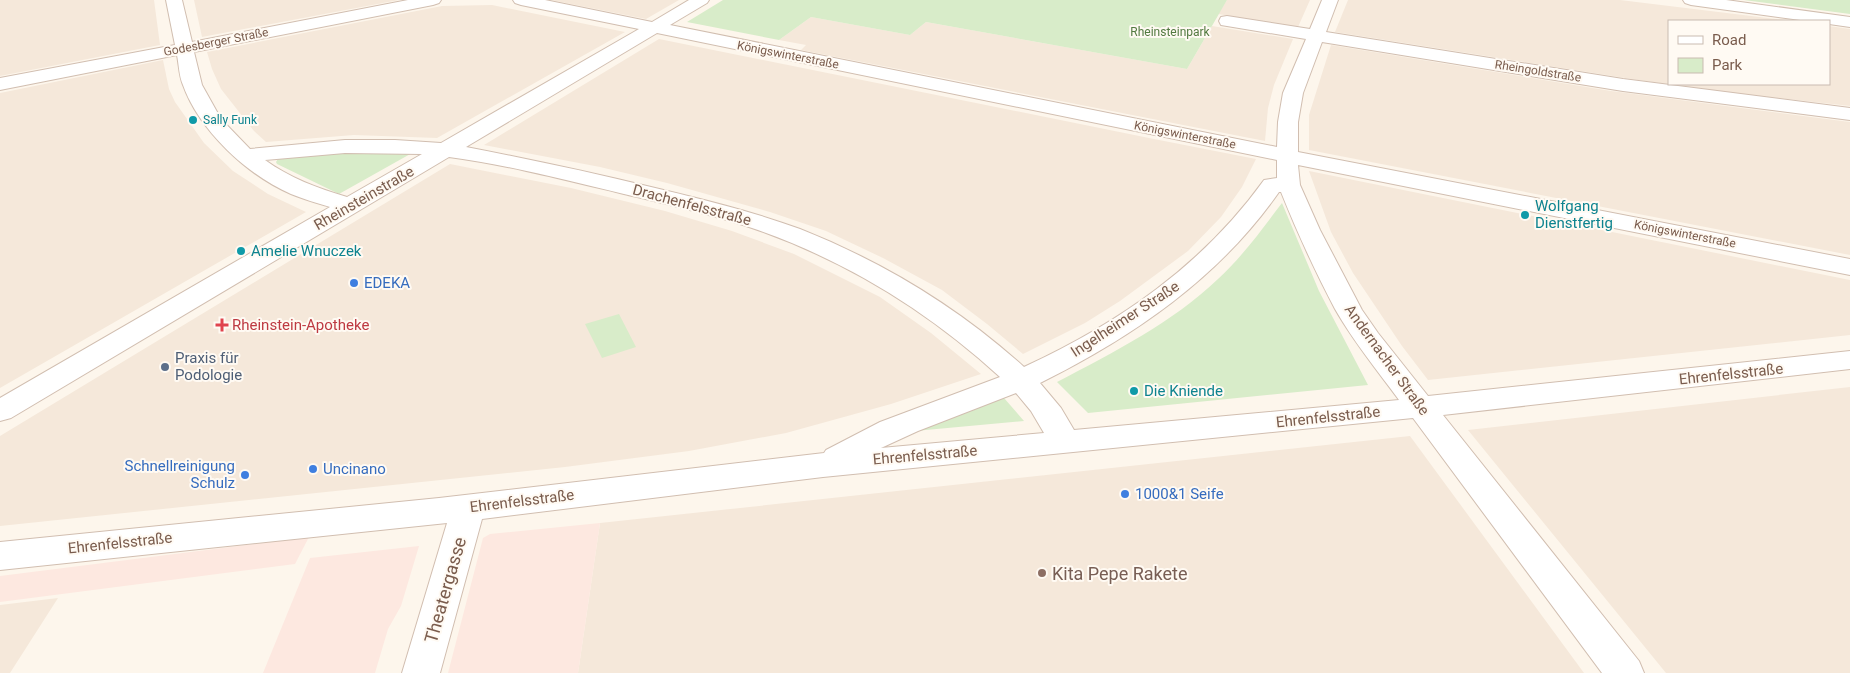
<svg xmlns="http://www.w3.org/2000/svg" width="1850" height="673" font-family="Roboto,sans-serif">
	<style>
		.residential { fill: #f5e8da }
		.commercial { fill: #fde8e0 }
		.green { fill: #d8ecc9 }
		.lines { fill: none; stroke-linecap: round; stroke-linejoin: round }
		.minor-casing { stroke: #d1beb0; stroke-width: 2 }
		.tertiary-casing { stroke: #d1beb0; stroke-width: 2 }
		.minor { fill: #fff; fill-rule: evenodd }
		.tertiary { fill: #fff; fill-rule: evenodd }
		.culture-dot { fill: #0f9aa8; stroke: #fffaf3; stroke-width: 2 }
		.shop-dot { fill: #3f7fe0; stroke: #fffaf3; stroke-width: 2 }
		.health-dot { fill: #e0444e; stroke: #fffaf3; stroke-width: 2 }
		.service-dot { fill: #5c6f8a; stroke: #fffaf3; stroke-width: 2 }
		.education-dot { fill: #8d6e63; stroke: #fffaf3; stroke-width: 2 }
		.labels { text-anchor: middle; dominant-baseline: central; stroke-width: 4; stroke-linejoin: round; paint-order: stroke }
		.far-park-label { font-size: 12px; fill: #537a41; stroke: #fffaf3 }
		.far-street-label { font-size: 12px; fill: #7a5c4d; stroke: #fffaf3 }
		.far-culture-label { font-size: 12px; fill: #0d838f; stroke: #fffaf3; text-anchor: start }
		.street-label { font-size: 15px; fill: #7a5c4d; stroke: #fffaf3 }
		.culture-label { font-size: 15px; fill: #0d838f; stroke: #fffaf3; text-anchor: start }
		.shop-label { font-size: 15px; fill: #366cbe; stroke: #fffaf3; text-anchor: start }
		.health-label { font-size: 15px; fill: #be3a42; stroke: #fffaf3; text-anchor: start }
		.service-label { font-size: 15px; fill: #4e5e75; stroke: #fffaf3; text-anchor: start }
		.near-education-label { font-size: 18px; fill: #785e54; stroke: #fffaf3; text-anchor: start }
		.near-street-label { font-size: 18px; fill: #7a5c4d; stroke: #fffaf3 }
	</style>
	<rect width="100%" height="100%" fill="#fdf6ec"/>
	<path class="residential" d="M0 0H154L160 45 0 76Z
		M194 0H399L202 37Z
		M551 0H679L646 19Z
		M1227 0H1310L1298 27 1218 14Z
		M1348 0H1620L1793 21H1669V84H1829V26L1850 29V106L1759 96 1719 91 1638 80 1335 32Z
		M492 5 625 32 437 138 354 135 266 142 254 131 221 89 212 69 207 52 442 6Z
		M811 17 910 35 926 22 1187 69 1212 26 1293 39 1274 85 1268 108 1265 141 801 50 806 45 779 40Z
		M659 39 1154 139 1256 159 1242 187 1221 217 1188 251 1120 301 1085 323 1023 354 987 324 942 290 883 258 826 231 770 212 667 183 600 167 484 145Z
		M1331 45 1611 91 1850 122V255L1309 150V115Z
		M163 60 169 89 175 102 204 143 233 171 268 194 306 212 0 388V93Z
		M450 164 571 188 665 211 732 231 794 254 880 297 931 333 981 374 891 404 786 433 689 451 565 467 0 526V436Z
		M1309 171 1850 280V335L1428 380 1402 346 1353 273 1331 232Z
		M1850 387V673H1666L1468 430Z
		M1410 436 1584 673H578L600 523Z
		M58 598 10 673H0V605Z"/>
	<path class="commercial" d="M600 523 578 673H448L483 538 490 534Z
		M309 537 295 564 0 602V576Z
		M419 546 401 606 388 629 375 673H263L310 558Z"/>
	<path class="green" d="M723 0H1227L1187 69 926 22 910 35 811 17 779 40 687 22Z
		M1744 0H1850V14Z
		M312 152 412 153 339 194 277 164 276 162 279 157Z
		M1282 203 1319 291 1368 385 1088 413 1057 382C1114 352 1172 323 1218 279 1243 256 1262 229 1282 203Z
		M619 314 636 347 602 358 585 324Z
		M1004 398 1024 421 915 431Z"/>
	<g class="lines">
		<defs>
			<path id="minor" d="M166 0H182L192 42 408 0H441L439 3 433 5 194 52 202 85 221 119 250 149 345 140H395L441 143 639 29 521 5 515 3 513 0H545L652 22 689 0H709L707 3 670 25 1277 147 1278 122 1283 93 1306 39 1227 26 1221 25 1219 21 1221 17 1227 16 1310 29 1322 0H1338L1326 32 1623 79 1850 108V120L1623 91 1322 42 1303 93 1298 122V152L1850 259V275L1298 165 1300 185 1320 230 1362 310 1378 333 1428 396 1850 351V369L1443 415 1639 661 1644 673H1602L1413 418 823 477 482 519 440 673H402L447 523 0 570V542L439 498 824 453 826 450 880 422 1000 377C928 311 845 260 752 228 710 214 666 204 624 194 566 180 508 165 449 157L11 418 0 421V398L330 207C317 203 303 199 291 194 247 175 199 130 183 85 179 76 179 65 177 55L0 90V78L175 45ZM657 33 1277 160V178L1264 180C1202 266 1119 323 1024 367 959 308 881 261 800 229 751 211 701 199 651 187 589 172 528 159 466 147ZM345 153 422 154 347 197C317 188 290 178 265 160ZM1279 192H1281C1297 232 1315 271 1335 309 1353 341 1377 370 1399 400L1074 430 1061 408 1040 383C1133 337 1219 278 1279 192ZM1016 393 1031 411 1044 433 881 448 918 431Z"/>
			<path id="tertiary" d="M1683 0H1726L1850 17V27L1829 24V21H1808L1691 5 1685 3Z"/>
		</defs>
		<use href="#minor" class="minor-casing"/>
		<use href="#tertiary" class="tertiary-casing"/>
		<use href="#minor" class="minor"/>
		<use href="#tertiary" class="tertiary"/>
	</g>
	<g class="culture-dot">
		<circle cx="193" cy="120" r="5"/>
		<circle cx="1525" cy="215" r="5"/>
		<circle cx="241" cy="251" r="5"/>
		<circle cx="1134" cy="391" r="5"/>
	</g>
	<g class="shop-dot">
		<circle cx="354" cy="283" r="5"/>
		<circle cx="313" cy="469" r="5"/>
		<circle cx="245" cy="475" r="5"/>
		<circle cx="1125" cy="494" r="5"/>
	</g>
	<path class="health-dot" d="M219.5 317.5h5v5h5v5h-5v5h-5v-5h-5v-5h5z"/>
	<circle class="service-dot" cx="165" cy="367" r="5"/>
	<circle class="education-dot" cx="1042" cy="573" r="5"/>
	<g class="labels">
		<g class="far-park-label">
			<text x="1170" y="32">Rheinsteinpark</text>
		</g>
		<g class="far-street-label">
			<text transform="translate(216 42) rotate(-11)">Godesberger Straße</text>
			<text transform="translate(788 55) rotate(11)">Königswinterstraße</text>
			<text transform="translate(1538 71) rotate(9)">Rheingoldstraße</text>
			<text transform="translate(1185 135) rotate(11)">Königswinterstraße</text>
			<text transform="translate(1685 234) rotate(11)">Königswinterstraße</text>
		</g>
		<g class="far-culture-label">
			<text x="203" y="120">Sally Funk</text>
		</g>
		<g class="street-label">
			<text transform="translate(364 198) rotate(-30)">Rheinsteinstraße</text>
			<text transform="translate(692 205) rotate(15)">Drachenfelsstraße</text>
			<text transform="translate(1125 319) rotate(-33)">Ingelheimer Straße</text>
			<text transform="translate(1387 360) rotate(54)">Andernacher Straße</text>
			<text transform="translate(1731 374) rotate(-6)">Ehrenfelsstraße</text>
			<text transform="translate(1328 417) rotate(-6)">Ehrenfelsstraße</text>
			<text transform="translate(925 455) rotate(-5)">Ehrenfelsstraße</text>
			<text transform="translate(522 501) rotate(-7)">Ehrenfelsstraße</text>
			<text transform="translate(120 543) rotate(-6)">Ehrenfelsstraße</text>
		</g>
		<g class="culture-label">
			<text x="1535" y="206">Wolfgang<tspan x="1535" dy="17">Dienstfertig</tspan></text>
			<text x="251" y="251">Amelie Wnuczek</text>
			<text x="1144" y="391">Die Kniende</text>
		</g>
		<g class="shop-label">
			<text x="364" y="283">EDEKA</text>
			<text x="235" y="466" text-anchor="end">Schnellreinigung<tspan x="235" dy="17">Schulz</tspan></text>
			<text x="323" y="469">Uncinano</text>
			<text x="1135" y="494">1000&amp;1 Seife</text>
		</g>
		<g class="health-label">
			<text x="232" y="325">Rheinstein-Apotheke</text>
		</g>
		<g class="service-label">
			<text x="175" y="358">Praxis für<tspan x="175" dy="17">Podologie</tspan></text>
		</g>
		<g class="near-education-label">
			<text x="1052" y="573">Kita Pepe Rakete</text>
		</g>
		<g class="near-street-label">
			<text transform="translate(445 590) rotate(-74)">Theatergasse</text>
		</g>
	</g>
	<rect x="1668" y="20" width="162" height="65" fill="#fffaf3" stroke="#cabbb1"/>
	<rect x="1678" y="36" width="25" height="8" fill="#ffffff" stroke="#cabbb1"/>
	<text x="1712" y="45" font-size="15" fill="#7a5c4d">Road</text>
	<rect x="1678" y="58" width="25" height="15" fill="#d8ecc9" stroke="#cabbb1"/>
	<text x="1712" y="70" font-size="15" fill="#7a5c4d">Park</text>
</svg>
